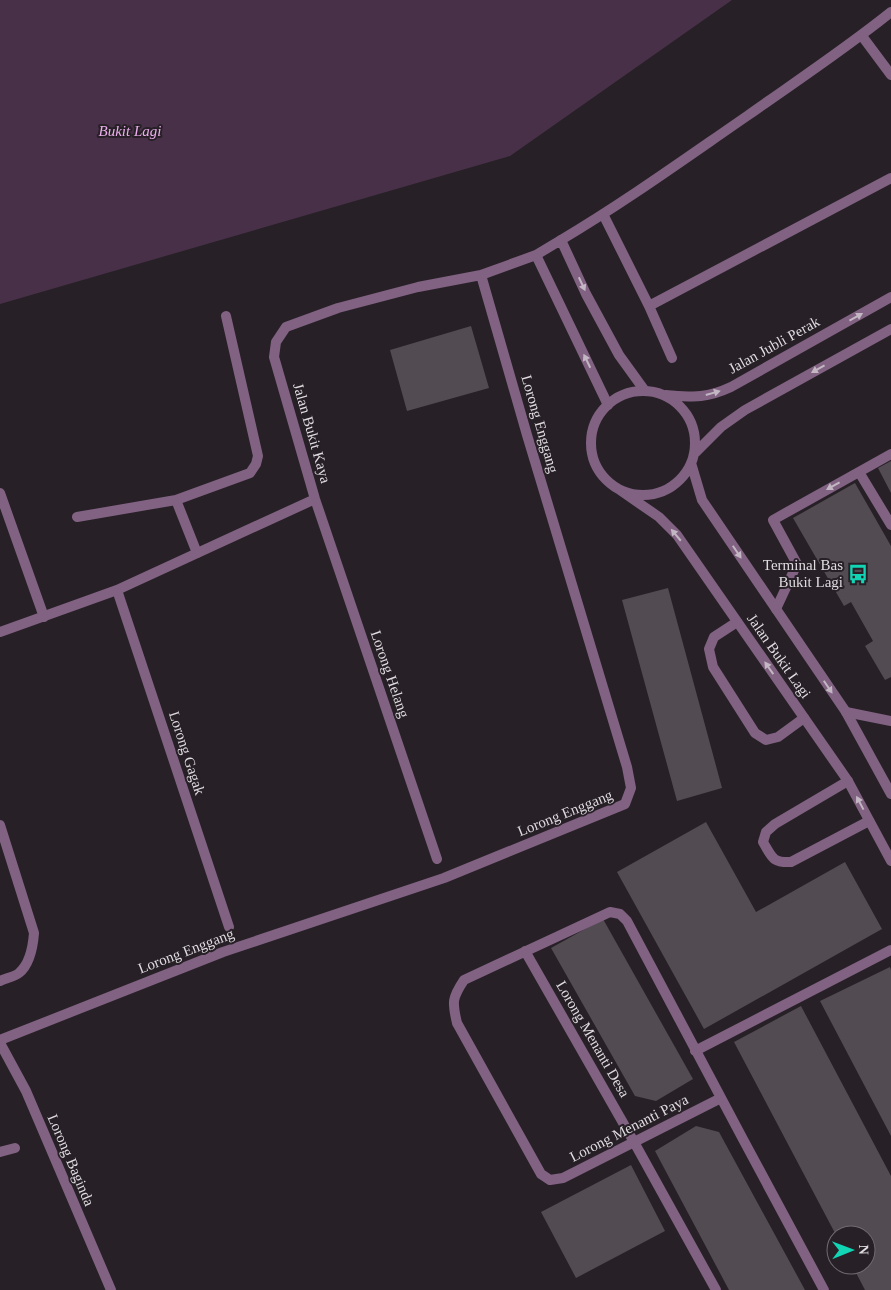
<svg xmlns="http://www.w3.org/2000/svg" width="891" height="1290" font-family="Georgia,serif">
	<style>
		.green { fill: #483148 }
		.building { fill: #524b52 }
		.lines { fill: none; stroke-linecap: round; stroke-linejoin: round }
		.service { stroke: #826282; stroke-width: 10 }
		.minor { stroke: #826282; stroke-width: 10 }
		.tertiary { stroke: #826282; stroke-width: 10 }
		.oneway { fill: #c3b7c3 }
		.labels { text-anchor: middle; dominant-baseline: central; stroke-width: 4; stroke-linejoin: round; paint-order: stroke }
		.park-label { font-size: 15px; font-style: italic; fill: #ecaeed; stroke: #272127 }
		.street-label { font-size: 15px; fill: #dfdbdf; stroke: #272127 }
		.poi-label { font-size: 15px; fill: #dfdbdf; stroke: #272127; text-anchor: end }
	</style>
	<rect width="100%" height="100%" fill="#272127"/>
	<path class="green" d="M0 0H732L510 156 0 304Z"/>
	<path class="building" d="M471 326 489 388 407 411 390 350Z
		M891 461V493L878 468Z
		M855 483 891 546V677L885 680 865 646 873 641 851 602 844 606 793 518Z
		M668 588 722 788 677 801 622 600Z
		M706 822 756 912 845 862 882 929 704 1029 617 872Z
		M603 919 693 1079 656 1101 635 1096 551 948Z
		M890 967 891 970V1136L820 1001Z
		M801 1006 891 1176V1290H865L852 1265H866V1235H836L734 1042Z
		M696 1126 719 1132 805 1290H729L655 1151Z
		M631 1165 665 1231 576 1278 541 1212Z"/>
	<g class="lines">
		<path class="service" d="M862 36 891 75
			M603 214 649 306 672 358
			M561 240C625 202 686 158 747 116 795 82 845 49 891 12
			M649 306 891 178
			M859 472 891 525
			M176 500 197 553
			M77 517 176 500 250 473 256 464 258 456 226 316
			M776 609 797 564 773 520 891 454
			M737 622 714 637 709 649 713 667 755 733 766 740 778 737 804 718
			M848 781 775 824 766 832 763 842C772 857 772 863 791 862L869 821
			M525 951 634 1142 716 1290
			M695 1051 891 950
			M721 1098 563 1178 550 1180 541 1174 457 1023C452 1002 452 998 464 980L610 912 620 914 627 921C692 1045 758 1167 824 1290
			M0 1152 15 1148"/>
		<path class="minor" d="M536 255 608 405
			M0 493 44 617
			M117 590 229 927
			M0 632 117 590 315 499
			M846 712 891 721
			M0 825 34 933C33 946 30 964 19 973 14 977 6 978 0 981
			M437 859 315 499 274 357 276 342 286 327 338 308 418 287 481 275 536 255 561 240 586 294 619 355 645 391
			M0 1040 223 952 444 878 625 804 631 788 627 767 527 435 481 275
			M0 1043 26 1091 111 1290"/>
		<path class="tertiary" d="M591 443a52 52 0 1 1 104 0a52 52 0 1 1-104 0Z
			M666 395C693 397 705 399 731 387L891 297
			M694 454 721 427 745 410 891 329
			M691 463 702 500 846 712 891 794
			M617 488 659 517 677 535 848 781 891 861"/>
	</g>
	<defs><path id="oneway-solid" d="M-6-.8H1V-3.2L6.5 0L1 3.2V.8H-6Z" transform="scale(1.25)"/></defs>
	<g class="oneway">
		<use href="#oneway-solid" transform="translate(582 284) rotate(65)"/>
		<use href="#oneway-solid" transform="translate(856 317) rotate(-29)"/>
		<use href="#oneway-solid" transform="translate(587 361) rotate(-116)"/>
		<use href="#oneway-solid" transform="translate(818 369) rotate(151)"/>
		<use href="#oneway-solid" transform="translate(713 393) rotate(-16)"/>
		<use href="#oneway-solid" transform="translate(833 486) rotate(151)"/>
		<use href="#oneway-solid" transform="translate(676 535) rotate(-130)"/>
		<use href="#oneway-solid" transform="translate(737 552) rotate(56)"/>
		<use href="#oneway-solid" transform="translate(769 668) rotate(-125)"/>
		<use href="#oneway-solid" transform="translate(828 687) rotate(56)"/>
		<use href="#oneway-solid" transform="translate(860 803) rotate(-118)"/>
	</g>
	<defs>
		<symbol id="bus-bare" viewBox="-9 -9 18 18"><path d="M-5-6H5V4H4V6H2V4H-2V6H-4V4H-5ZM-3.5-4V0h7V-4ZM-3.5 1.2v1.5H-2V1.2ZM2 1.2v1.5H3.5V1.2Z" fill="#11d5b4" stroke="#272127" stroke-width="2.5" paint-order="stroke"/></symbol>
	</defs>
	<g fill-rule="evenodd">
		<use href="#bus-bare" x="844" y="560" width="28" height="28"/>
	</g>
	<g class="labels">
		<g class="park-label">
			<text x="130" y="131">Bukit Lagi</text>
		</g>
		<g class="street-label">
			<text transform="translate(774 345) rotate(-29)">Jalan Jubli Perak</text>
			<text transform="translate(540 424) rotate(74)">Lorong Enggang</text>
			<text transform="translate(312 433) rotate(74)">Jalan Bukit Kaya</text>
			<text transform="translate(779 656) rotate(55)">Jalan Bukit Lagi</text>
			<text transform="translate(390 674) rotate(71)">Lorong Helang</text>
			<text transform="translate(187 753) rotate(72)">Lorong Gagak</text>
			<text transform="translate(565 813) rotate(-22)">Lorong Enggang</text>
			<text transform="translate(186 951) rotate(-21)">Lorong Enggang</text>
			<text transform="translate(593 1039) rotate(60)">Lorong Menanti Desa</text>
			<text transform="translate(629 1128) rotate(-27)">Lorong Menanti Paya</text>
			<text transform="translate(71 1160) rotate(67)">Lorong Baginda</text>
		</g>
		<g class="poi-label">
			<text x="843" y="565">Terminal Bas<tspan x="843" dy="17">Bukit Lagi</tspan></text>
		</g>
	</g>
	<g transform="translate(851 1250) rotate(89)"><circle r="24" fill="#272127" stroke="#716b71"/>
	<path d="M0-4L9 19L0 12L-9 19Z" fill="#11d5b4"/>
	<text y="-8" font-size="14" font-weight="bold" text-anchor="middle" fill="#dfdbdf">N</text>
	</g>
</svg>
